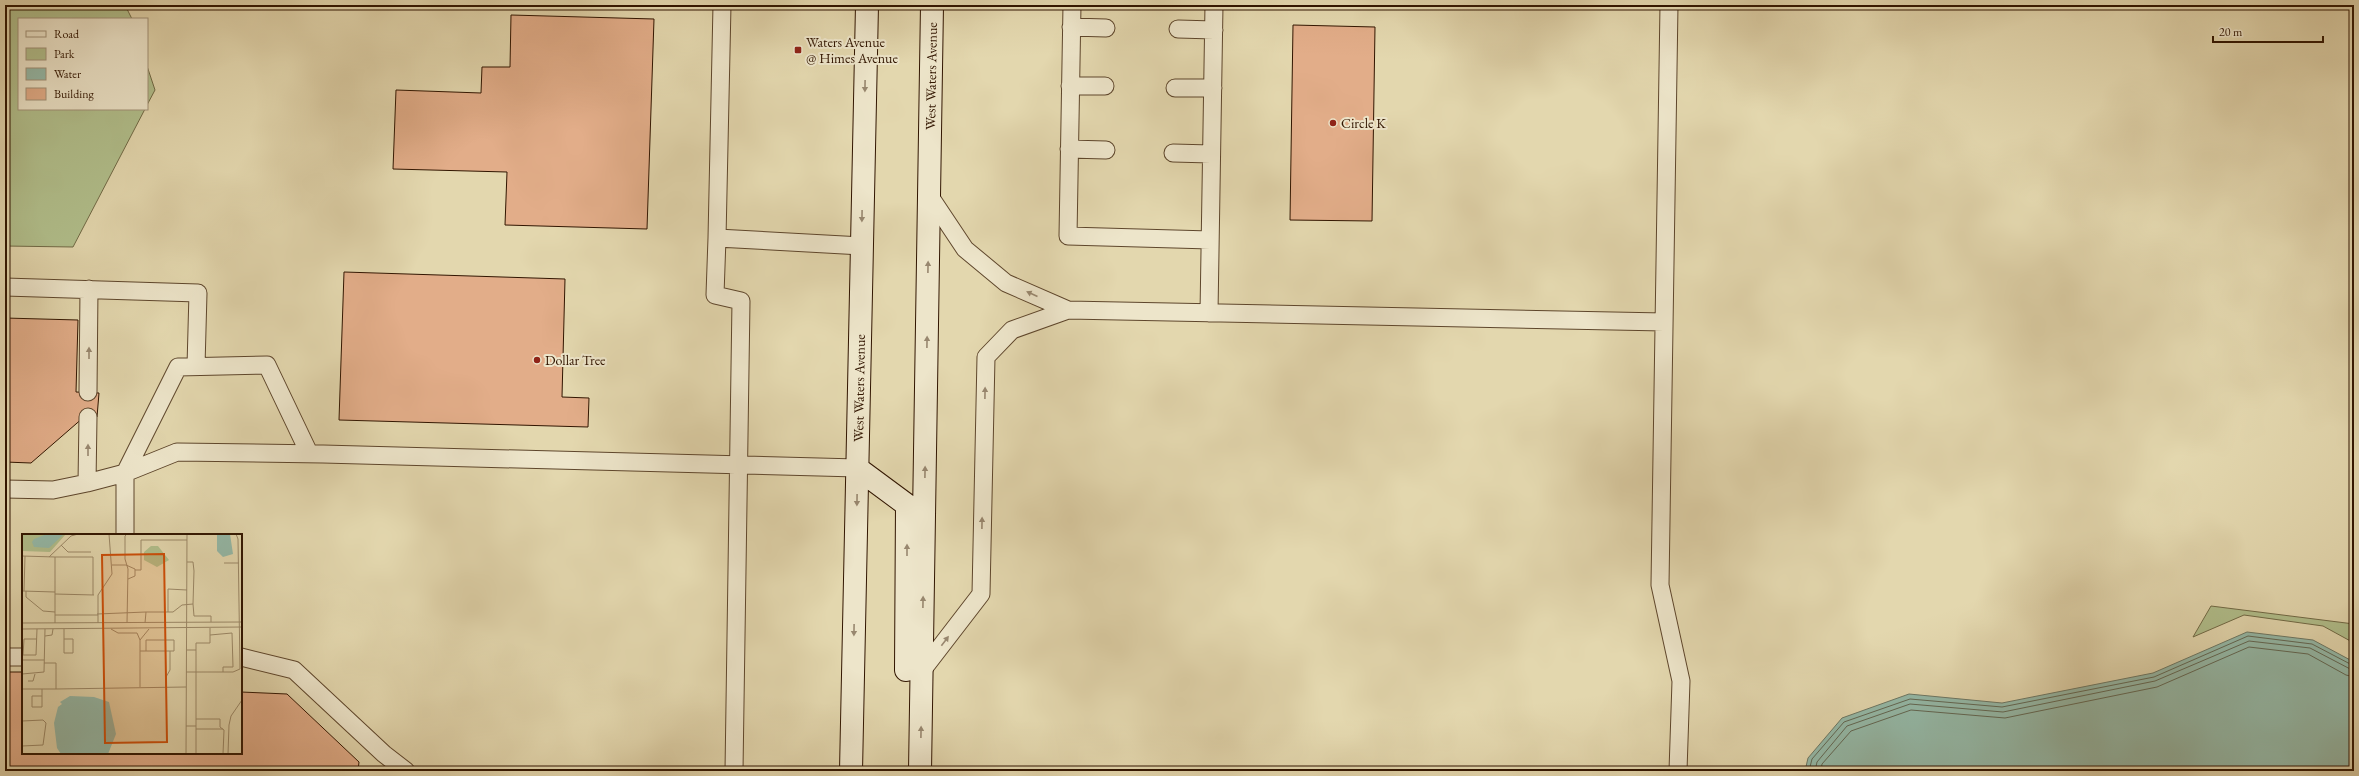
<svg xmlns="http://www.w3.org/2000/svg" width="2359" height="776" font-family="'EB Garamond',serif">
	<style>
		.green { fill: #b1bf8c; stroke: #716a46 }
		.water { fill: #95baa9; stroke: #6d7865 }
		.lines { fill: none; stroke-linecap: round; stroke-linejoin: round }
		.shore { stroke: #636854; stroke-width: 1 }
		.building { fill: #e2ad89; stroke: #311500 }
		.service-casing { stroke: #5e462c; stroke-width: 19 }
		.secondary-casing { stroke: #311500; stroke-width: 24 }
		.service { stroke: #ede5ca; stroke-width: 17 }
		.secondary { stroke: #ede5ca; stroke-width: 22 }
		.oneway { fill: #98876f }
		.poi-dot { fill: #8f2418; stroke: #ede5ca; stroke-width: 1.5 }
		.labels { text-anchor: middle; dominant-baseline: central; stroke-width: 4; stroke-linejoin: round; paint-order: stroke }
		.poi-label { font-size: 14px; fill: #311500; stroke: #ede5ca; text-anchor: start }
		.street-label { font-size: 14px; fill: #311500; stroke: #ede5ca }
		.inset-road { fill: none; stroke: #9c8968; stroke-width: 1 }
		.view { fill: #cd4f0a; fill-opacity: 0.15; stroke: #cd4f0a; stroke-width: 2 }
		.inset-edge { fill: none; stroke: #311500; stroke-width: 2 }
	</style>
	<rect width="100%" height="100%" fill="#e3d7ae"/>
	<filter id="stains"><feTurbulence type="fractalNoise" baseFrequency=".005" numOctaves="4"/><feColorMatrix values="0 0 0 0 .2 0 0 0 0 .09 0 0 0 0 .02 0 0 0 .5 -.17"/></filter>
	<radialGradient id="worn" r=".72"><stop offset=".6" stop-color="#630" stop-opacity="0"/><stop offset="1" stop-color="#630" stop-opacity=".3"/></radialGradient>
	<path class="green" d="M5 5H125L132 19H19V109H145L73 247 5 246Z
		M147 66 155 90 147 105Z
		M2211 606 2354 624V643L2323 626 2244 615 2193 637Z"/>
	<path class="water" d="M2247 632 2313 640 2354 662V771H1805L1808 758 1842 718 1909 694 2002 703 2153 673Z"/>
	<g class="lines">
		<path class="shore" d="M1809 771 1812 759 1844 722 1910 699 2002 707 2154 677 2248 636 2312 644 2354 666
			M1815 771 1817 762 1847 726 1910 704 2003 712 2155 681 2249 641 2310 648 2354 671
			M1821 771 1822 764 1851 731 1911 710 2005 718 2157 687 2249 647 2308 654 2346 675 2354 677"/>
	</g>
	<path class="building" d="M511 15 654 19 647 229 505 225 507 172 393 169 396 90 481 93 482 67H510Z
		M1293 25 1375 27 1372 221 1290 220Z
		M344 272 565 279 562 397 589 398 588 427 339 420Z
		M5 318 78 320 76 392 99 393 97 417H84L31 463 5 462Z
		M5 672H23V753H241V692L287 694 359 762 358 771H5Z"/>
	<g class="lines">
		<defs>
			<path id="service" d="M722 5 717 238 862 246
				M1072 5 1068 236 1210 240
				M1669 5 1660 585 1681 681 1678 771
				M1071 27 1106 28
				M1178 29 1214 30
				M1070 86H1105
				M1175 88H1213
				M1069 149 1106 150
				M1173 153 1211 154
				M929 195 965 249 1006 283 1068 310
				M717 238 715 295 741 301 734 771
				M5 287 198 293 196 366
				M1209 313 1214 5
				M88 392 89 289
				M87 483 88 417
				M5 489 53 490 87 483 125 473 177 452 323 454 857 468
				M125 535V473L178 367 267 365 309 453
				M5 657H23
				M241 657 294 670 384 754 406 771
				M921 672 981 594 986 357 1012 330 1068 310 1664 322"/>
			<path id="secondary" d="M857 468 907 505 906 670
				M851 771 867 5
				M920 771 932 5"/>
		</defs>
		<use href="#service" class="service-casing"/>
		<use href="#secondary" class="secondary-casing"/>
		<use href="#service" class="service"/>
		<use href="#secondary" class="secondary"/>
	</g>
	<defs><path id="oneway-solid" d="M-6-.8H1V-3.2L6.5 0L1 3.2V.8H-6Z"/></defs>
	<g class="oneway">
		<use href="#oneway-solid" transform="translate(865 86) rotate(91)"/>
		<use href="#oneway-solid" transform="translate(862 216) rotate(91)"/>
		<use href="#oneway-solid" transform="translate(928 267) rotate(-89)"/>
		<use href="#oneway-solid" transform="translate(1032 294) rotate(-156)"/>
		<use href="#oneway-solid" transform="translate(927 342) rotate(-89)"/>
		<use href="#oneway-solid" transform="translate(89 353) rotate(-90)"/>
		<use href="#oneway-solid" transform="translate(985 393) rotate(-89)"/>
		<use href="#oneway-solid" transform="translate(88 450) rotate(-90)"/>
		<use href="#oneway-solid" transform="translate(925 472) rotate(-89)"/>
		<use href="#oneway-solid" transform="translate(857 500) rotate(91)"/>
		<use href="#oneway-solid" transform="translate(982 523) rotate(-89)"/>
		<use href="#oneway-solid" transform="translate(907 550) rotate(-90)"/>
		<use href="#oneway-solid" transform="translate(923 602) rotate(-89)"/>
		<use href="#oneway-solid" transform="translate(854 630) rotate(91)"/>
		<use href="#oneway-solid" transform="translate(945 641) rotate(-53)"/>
		<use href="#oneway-solid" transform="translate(921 732) rotate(-89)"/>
	</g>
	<g class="poi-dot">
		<rect x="794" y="46" width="8" height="8" rx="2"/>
		<circle cx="1333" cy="123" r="4"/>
		<circle cx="537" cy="360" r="4"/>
	</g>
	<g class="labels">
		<g class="poi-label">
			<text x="806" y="42">Waters Avenue<tspan x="806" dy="16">@ Himes Avenue</tspan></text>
			<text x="1341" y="123">Circle K</text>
			<text x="545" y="360">Dollar Tree</text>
		</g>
		<g class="street-label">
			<text transform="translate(931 76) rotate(-89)">West Waters Avenue</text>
			<text transform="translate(859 388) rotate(-89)">West Waters Avenue</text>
		</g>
	</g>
	<g transform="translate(22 534)">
		<rect width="220" height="220" fill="#e3d7ae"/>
		<path d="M0 0H44L28 18 0 17ZM129 12H136L147 26 135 33 122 26V18Z" fill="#b1bf8c"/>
		<path d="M25 0H42L27 14 12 13 10 8 12 5ZM208 0 211 20 201 23 195 17V0ZM48 162 72 163 87 168 94 200 86 220H39L35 214 32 189 36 173 40 170 38 168Z" fill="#95baa9"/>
		<path class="inset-road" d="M105 0 103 2V25L106 35 105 89M39 11 46 18H69M0 22 33 23V58M27 23 49 2 56 0M33 23H71V61M202 29H217M90 31H104L113 35V42L106 45M113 36H119V6H165M0 57 33 58V89M2 57 3 22M4 57V63L21 77 33 78M33 60 72 61M171 70 172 82H189V88M146 78V55L165 56M75 80 124 78M33 81H76M0 89 220 88M76 89V61L90 40 87 0M123 89 124 78H151L160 71 171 70 172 37 171 28H165M0 95 220 93M42 95V119H51V105H42M89 95 96 99H115L118 106M188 101 210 99 211 133H201V138M23 102 30 101 31 95M164 116H174V109H188V94M118 117H152V106H124V117M0 121H14L15 95M1 121 2 105H15M0 126H22M164 138H211L218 135 216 5 214 0M0 140 22 138 23 95M6 147H11L13 140M118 153V106L127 95M144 153V143L148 136V117M0 155H34V129H22M34 155 164 153M20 162H10V173H20V155M174 185H198V193L202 196 201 220M0 187 21 186 24 189 21 211 0 212M164 192H174V116M174 195H201M0 206V187M164 220 165 0M174 220V192M206 220 207 191 209 182 220 166"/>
		<path class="view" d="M142 20 145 208 83 209 80 21Z"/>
		<rect width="220" height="220" class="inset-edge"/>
	</g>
	<rect width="2359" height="776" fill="none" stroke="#e3d7ae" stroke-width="20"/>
	<rect x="6" y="6" width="2347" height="764" fill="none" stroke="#311500" stroke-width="2"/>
	<rect x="10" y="10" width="2339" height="756" fill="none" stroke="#311500"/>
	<rect x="18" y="18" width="130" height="92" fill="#ede5ca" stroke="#a29279"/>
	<rect x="26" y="31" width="20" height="6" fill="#ede5ca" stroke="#a29279"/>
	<text x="54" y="38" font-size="12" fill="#311500">Road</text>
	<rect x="26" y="48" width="20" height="12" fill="#b1bf8c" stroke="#a29279"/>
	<text x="54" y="58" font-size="12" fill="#311500">Park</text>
	<rect x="26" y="68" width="20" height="12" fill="#95baa9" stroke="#a29279"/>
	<text x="54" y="78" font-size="12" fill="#311500">Water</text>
	<rect x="26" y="88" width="20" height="12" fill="#e2ad89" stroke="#a29279"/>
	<text x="54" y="98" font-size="12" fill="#311500">Building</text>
	<path d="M2213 36v6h110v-6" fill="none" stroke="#311500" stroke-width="2"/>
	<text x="2219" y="36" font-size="12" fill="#311500" stroke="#ede5ca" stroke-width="3" paint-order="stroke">20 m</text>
	<rect width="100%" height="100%" filter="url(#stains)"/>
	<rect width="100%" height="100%" fill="url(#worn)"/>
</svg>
